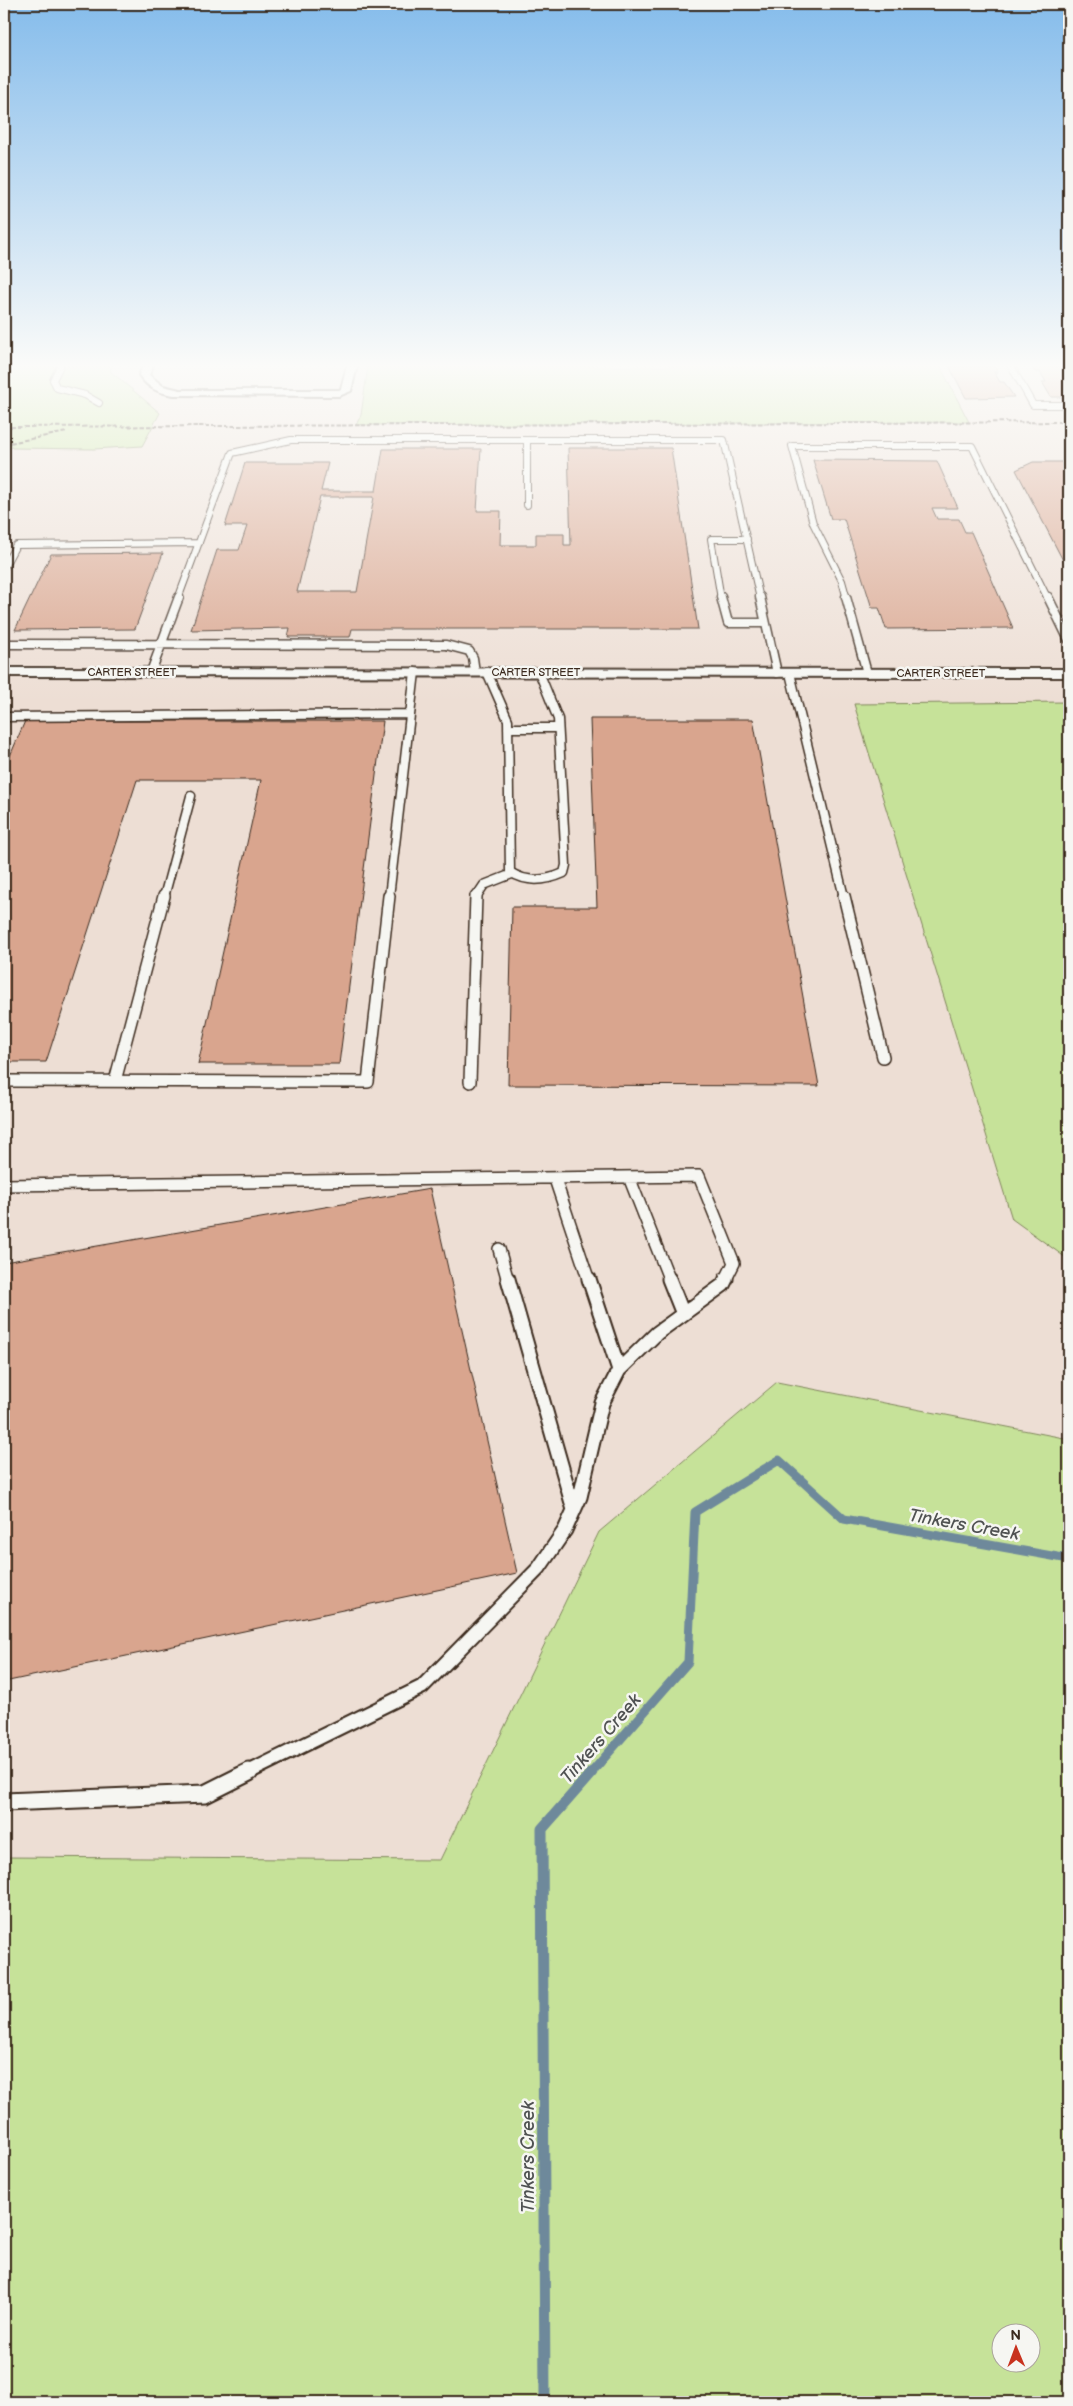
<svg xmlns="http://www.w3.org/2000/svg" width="1073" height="2406" font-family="'Balsamiq Sans',sans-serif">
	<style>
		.built { fill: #edded4 }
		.green { fill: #c6e299; stroke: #80865c; fill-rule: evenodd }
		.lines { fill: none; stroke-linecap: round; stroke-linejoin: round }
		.stream-far1 { stroke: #6e899b; stroke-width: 9 }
		.stream { stroke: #6e899b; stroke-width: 11 }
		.building { fill: #d9a58e; stroke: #3b2a1e; fill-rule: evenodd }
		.lane-far4-casing { stroke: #3b2a1e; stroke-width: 8 }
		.lane-far3-casing { stroke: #3b2a1e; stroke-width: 11 }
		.lane-far2-casing { stroke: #3b2a1e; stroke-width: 14 }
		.lane-far1-casing { stroke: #3b2a1e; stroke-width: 17 }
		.lane-casing { stroke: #3b2a1e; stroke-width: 21 }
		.street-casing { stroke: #3b2a1e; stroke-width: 4 }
		.lane-far4 { stroke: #f6f6f2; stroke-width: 6 }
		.lane-far3 { stroke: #f6f6f2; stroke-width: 8 }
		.lane-far2 { stroke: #f6f6f2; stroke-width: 11 }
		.lane-far1 { stroke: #f6f6f2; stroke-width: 13 }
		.lane { stroke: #f6f6f2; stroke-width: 17 }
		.street { fill: #f6f6f2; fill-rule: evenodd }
		.rail { stroke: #3b2a1e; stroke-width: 2; stroke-dasharray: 4.5 2; stroke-linecap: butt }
		.labels { text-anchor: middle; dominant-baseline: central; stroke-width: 5; stroke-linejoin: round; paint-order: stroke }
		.far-street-label { font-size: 11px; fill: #3b2a1e; stroke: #f6f6f2 }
		.near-water-label { font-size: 18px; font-style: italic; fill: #505252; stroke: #f6f6f2 }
	</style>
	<rect width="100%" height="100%" fill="#f6f6f2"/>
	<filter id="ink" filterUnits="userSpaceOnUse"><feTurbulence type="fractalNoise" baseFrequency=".02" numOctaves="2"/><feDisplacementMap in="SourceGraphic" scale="10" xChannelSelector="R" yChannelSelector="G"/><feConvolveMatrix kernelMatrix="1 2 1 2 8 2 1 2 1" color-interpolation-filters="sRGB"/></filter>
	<g filter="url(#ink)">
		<path class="built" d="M4 366H1069V1439L777 1382 599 1532 440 1860 4 1857Z"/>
		<path class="green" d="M4 366H112L110 371 160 413 142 446 94 449 12 448 4 435Z
			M368 366H940L969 422 356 425 361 415Z
			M1069 702V1260L1012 1219 854 704Z
			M777 1382 1069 1439V2402H4V1857L440 1860 599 1532ZM1000 2334H1030V2364H1000Z"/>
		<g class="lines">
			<path class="stream-far1" d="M591 1773 688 1662 695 1512 779 1460 844 1519 1069 1559"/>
			<path class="stream" d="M545 2402 542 1829 592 1772"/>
		</g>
		<path class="building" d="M949 366H995L998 372H994L1000 382H1004L1014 397 966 398Z
			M1031 366H1069V397H1051L1042 382H1046L1040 372H1035Z
			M568 448H671L698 629H352L350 637H288L290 628 191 630 217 550H239L247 526H225L245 463H328L321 491H376L383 449H481L477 511H501L500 545H536V534H564V545H571ZM320 497H374L357 592H297Z
			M813 460 937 461 958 508H932L937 519H959L965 532H971L1013 628 886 629 879 608H872L844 519H831Z
			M1033 462H1069V572L1016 470Z
			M163 553 135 629 15 630 51 554Z
			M590 719H753L819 1086 508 1085 512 907H597Z
			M25 721H383L339 1064H198L261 780H137L46 1062H4V770Z
			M430 1189 517 1573 4 1682V1262Z"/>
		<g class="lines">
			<defs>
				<path id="lane-far4" d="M60 366 53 380 57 388 85 395 99 403
					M1011 366 1033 405H1069
					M527 440V505
					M4 567 16 545 199 543
					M178 599 232 453 291 440H724L760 599
					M721 599 711 539H747
					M847 599 842 581 813 523 792 446H972L1048 599"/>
				<path id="lane-far3" d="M721 597 728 623H765
					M760 597 777 673
					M846 597 867 673
					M1048 597 1069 640
					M4 644 446 645 469 651 473 658 475 672
					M151 672 179 597
					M487 672 508 720 510 872C527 883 546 881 564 873L566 865 558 719 539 672
					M790 673 844 897
					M4 717 410 714
					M508 728H558
					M164 897 191 796
					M389 897 415 672
					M476 897 484 885 512 874"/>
				<path id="lane-far2" d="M844 896 883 1057
					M4 1081 368 1082 389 896
					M115 1081 164 896
					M470 1082 476 896
					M629 1177 670 1281
					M555 1179 589 1281
					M4 1185 699 1176 734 1263 725 1281
					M499 1249 508 1281"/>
				<path id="lane-far1" d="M508 1279 574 1510
					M589 1279 619 1370
					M669 1279 683 1314
					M247 1773 422 1687 539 1568 565 1530 580 1497 602 1403 619 1370 657 1333 723 1285 726 1279"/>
				<path id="lane" d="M4 1802 205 1794 249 1772"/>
				<path id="street" d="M143 366H153L149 375 163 386 180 390H339L341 389 347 366H357L351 391 339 396 174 395C158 393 148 388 139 375Z
					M4 668 1069 669V677L4 676Z"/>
			</defs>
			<use href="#lane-far4" class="lane-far4-casing"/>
			<use href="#lane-far3" class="lane-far3-casing"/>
			<use href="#lane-far2" class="lane-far2-casing"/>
			<use href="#lane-far1" class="lane-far1-casing"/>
			<use href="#lane" class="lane-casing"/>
			<use href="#street" class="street-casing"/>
			<use href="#lane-far4" class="lane-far4"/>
			<use href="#lane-far3" class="lane-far3"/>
			<use href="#lane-far2" class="lane-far2"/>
			<use href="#lane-far1" class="lane-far1"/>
			<use href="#lane" class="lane"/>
			<use href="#street" class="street"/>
			<path class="rail" d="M4 427 1069 422
				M4 444 67 432"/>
		</g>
	</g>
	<linearGradient id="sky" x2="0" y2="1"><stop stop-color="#85bceb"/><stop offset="0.52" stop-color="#fbfbf9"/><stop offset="1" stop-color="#fbfbf9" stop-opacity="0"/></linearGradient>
	<rect width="1073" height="703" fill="url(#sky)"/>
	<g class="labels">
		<g class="far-street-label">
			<text x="132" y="672">CARTER STREET</text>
			<text x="536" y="672">CARTER STREET</text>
			<text x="941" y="673">CARTER STREET</text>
		</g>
		<g class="near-water-label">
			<text transform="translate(964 1525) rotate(10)">Tinkers Creek</text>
			<text transform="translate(601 1739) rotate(-49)">Tinkers Creek</text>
			<text transform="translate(528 2157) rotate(-90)">Tinkers Creek</text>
		</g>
	</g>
	<rect width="1073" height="2406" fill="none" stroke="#f6f6f2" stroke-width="20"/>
	<rect x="10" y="10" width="1053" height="2386" fill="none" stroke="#3b2a1e" stroke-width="2" filter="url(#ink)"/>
	<g transform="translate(1016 2348) rotate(359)"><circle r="24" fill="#f6f6f2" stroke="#aba49d"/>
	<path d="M0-4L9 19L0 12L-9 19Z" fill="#c8321e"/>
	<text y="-8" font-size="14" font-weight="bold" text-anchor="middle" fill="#3b2a1e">N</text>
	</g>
</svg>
